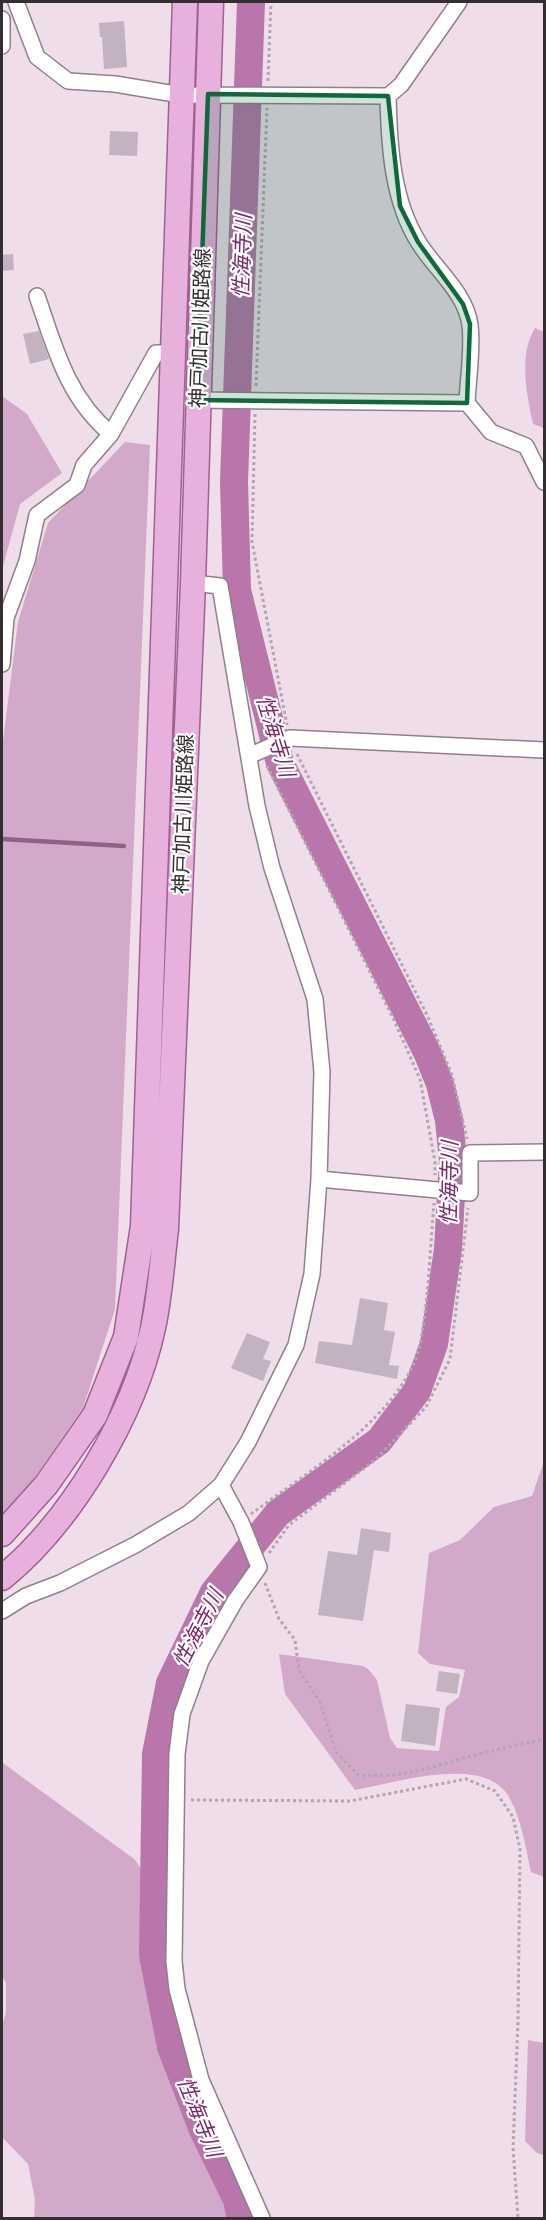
<svg xmlns="http://www.w3.org/2000/svg" width="546" height="2220" font-family="Cabin,'Noto Sans JP',sans-serif">
	<style>
		.green { fill: #d3a9c9 }
		.lines { fill: none; stroke-linecap: round; stroke-linejoin: round }
		.stream { stroke: #906086; stroke-width: 4.5 }
		.river { stroke: #b876aa; stroke-width: 28 }
		.building { fill: #c3b2bf }
		.minor-casing { stroke: #90808c; stroke-width: 18 }
		.primary-casing { stroke: #9f6192; stroke-width: 27 }
		.path { stroke: #b4a6b0; stroke-width: 3; stroke-dasharray: 3 3; stroke-linecap: butt }
		.minor { stroke: #fff; stroke-width: 15 }
		.primary { stroke: #e8b1dd; stroke-width: 24 }
		.marked { fill: #10693c; fill-opacity: 0.2; stroke: #10693c; stroke-width: 4.5; stroke-linejoin: round }
		.labels { text-anchor: middle; dominant-baseline: central; stroke-width: 4.5; stroke-linejoin: round; paint-order: stroke }
		.street-label { font-size: 20px; fill: #342d32; stroke: #fff }
		.water-label { font-size: 21px; font-style: italic; fill: #78296b; stroke: #fff }
	</style>
	<rect width="100%" height="100%" fill="#efddea"/>
	<path class="green" d="M535 328 544 332V428L533 424C527 395 518 355 535 328Z
		M2 396 27 414 62 473 20 504 2 570Z
		M125 442 150 445 115 1309 83 1408 25 1491 2 1514V749L18 622 48 523Z
		M544 1450V1877L531 1872C526 1849 519 1803 501 1787 469 1759 394 1783 355 1790L285 1694 279 1654 363 1666 369 1670 377 1680 390 1738 397 1748 439 1751 446 1707 459 1697 465 1670 430 1664 418 1653 429 1553 460 1540 494 1507 532 1496 544 1461Z
		M3 1763 134 1859 143 1871 145 1977 172 2086 221 2190 229 2218H34L35 2200 28 2164 2 2137V2025L6 2013V1982L2 1977Z
		M528 2040 544 2043V2155L537 2153 525 2141Z"/>
	<g class="lines">
		<path class="stream" d="M2 839 124 846"/>
		<path class="river" d="M241 2218 237 2200 203 2130 171 2047 153 1955 156 1754 170 1683 214 1592 278 1513 379 1441 417 1391 434 1344 448 1249 453 1160 449 1120 440 1084 428 1054 280 763 237 590 234 482 251 2"/>
	</g>
	<path class="building" d="M124 21 127 67 104 69 102 37H100L99 23Z
		M110 131 138 132 137 156 109 155Z
		M13 254 14 270 2 271V255Z
		M39 331 49 359 30 364 23 334Z
		M360 1298 388 1303 384 1330 395 1332 389 1365 399 1366 397 1379 315 1363 319 1341 352 1345Z
		M247 1333 270 1342 263 1359 271 1361 263 1381 231 1368Z
		M361 1528 391 1533 389 1552 374 1550 363 1621 318 1615 328 1551 357 1555Z
		M439 1671 460 1674 457 1694 436 1691Z
		M406 1704 440 1708 435 1746 401 1741Z"/>
	<g class="lines">
		<defs>
			<path id="minor" d="M16 2 37 57 68 81 115 84 181 95 388 96 401 85 459 2
				M2 19V46
				M388 96C389 144 392 201 419 243 435 269 466 293 470 325 473 349 468 378 467 403L491 432 526 446 544 482
				M37 296C55 348 67 397 111 434L156 353H173
				M197 400 467 403
				M2 664 6 618 27 561 37 515 77 485 84 465 111 434
				M251 755 290 738 544 750
				M319 1179 470 1193V1153L544 1152
				M221 1485 241 1522 259 1567 235 1601 201 1661 182 1714 177 1754 174 1961 177 1989 201 2080 262 2218
				M2 1611 26 1596 60 1583 135 1545 189 1513 221 1485 248 1442 296 1345 312 1274 319 1179 322 1072 315 999 272 868 257 806 220 586 193 583"/>
			<path id="primary" d="M2 1534 46 1485 95 1415 126 1337 143 1226 185 2
				M2 1578C71 1522 134 1416 153 1328 160 1296 162 1262 166 1229L193 583 211 2"/>
		</defs>
		<use href="#minor" class="minor-casing"/>
		<use href="#primary" class="primary-casing"/>
		<path class="path" d="M268 81 271 2
			M256 386 267 108
			M255 414 252 542 287 725
			M297 754 428 1017 452 1075 467 1139
			M267 766 393 1018 420 1079 435 1162V1175
			M251 1514C307 1472 408 1413 421 1340 429 1295 430 1248 434 1203
			M269 1553 289 1525 375 1460 426 1407 450 1359 468 1208
			M265 1583 279 1619 295 1640 299 1670 320 1702 336 1752 358 1775C403 1778 426 1769 467 1757 493 1750 519 1745 544 1739
			M191 1800 350 1801 466 1779 495 1791 513 1817 520 1849 518 2022 513 2148 518 2218"/>
		<use href="#minor" class="minor"/>
		<use href="#primary" class="primary"/>
	</g>
	<path class="marked" d="M208 94 388 96 400 206 418 242 463 304 470 324 467 403 197 400Z"/>
	<g class="labels">
		<g class="street-label">
			<text transform="translate(200 328) rotate(-88)">神戸加古川姫路線</text>
			<text transform="translate(183 814) rotate(-88)">神戸加古川姫路線</text>
		</g>
		<g class="water-label">
			<text transform="translate(242 256) rotate(-88)">性海寺川</text>
			<text transform="translate(276 736) rotate(73)">性海寺川</text>
			<text transform="translate(449 1183) rotate(-89)">性海寺川</text>
			<text transform="translate(198 1628) rotate(-63)">性海寺川</text>
			<text transform="translate(200 2117) rotate(68)">性海寺川</text>
		</g>
	</g>
	<rect width="546" height="2220" fill="none" stroke="#342d32" stroke-width="6"/>
</svg>
